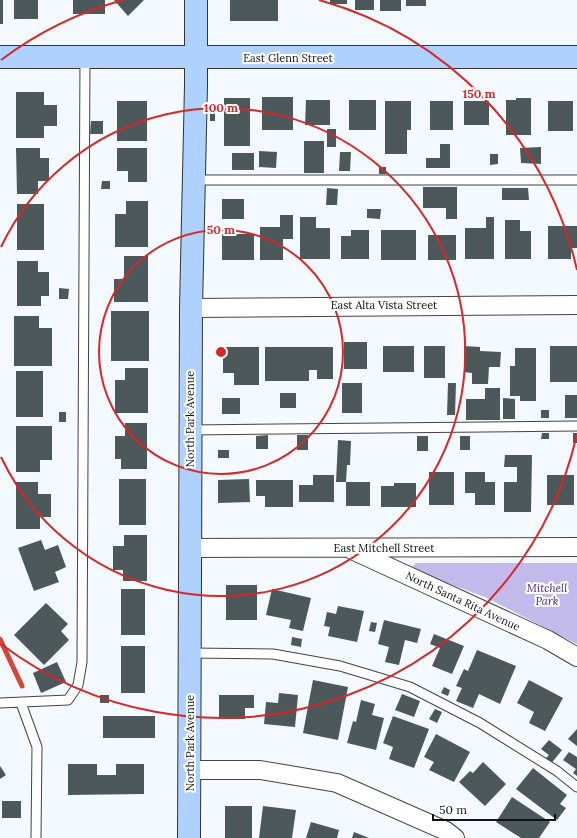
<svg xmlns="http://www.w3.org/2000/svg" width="577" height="838" font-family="Lora,serif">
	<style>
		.green { fill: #c3baec }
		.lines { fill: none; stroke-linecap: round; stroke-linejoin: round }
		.stream { stroke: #d34639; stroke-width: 5 }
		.building { fill: #4c5859 }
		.lane-casing { stroke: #434343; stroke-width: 11 }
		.street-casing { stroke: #434343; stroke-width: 20 }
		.secondary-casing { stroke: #323232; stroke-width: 24 }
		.lane { stroke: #fff; stroke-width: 9 }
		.street { stroke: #fff; stroke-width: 18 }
		.secondary { stroke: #aed1ff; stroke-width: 22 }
		.ring { fill: none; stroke: #d62828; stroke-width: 2 }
		.labels { text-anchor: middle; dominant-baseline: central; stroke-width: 4; stroke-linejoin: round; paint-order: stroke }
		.street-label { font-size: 11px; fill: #101010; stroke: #fff }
		.park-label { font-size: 11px; font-style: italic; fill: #421c6c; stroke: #fff }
		.centre { fill: #d62828; stroke: #fff; stroke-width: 2 }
		.ring-label { font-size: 12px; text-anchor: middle; font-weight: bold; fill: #d62828; stroke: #fff; stroke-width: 4; stroke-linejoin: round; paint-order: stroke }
	</style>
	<rect width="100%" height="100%" fill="#f3f9ff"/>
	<path class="green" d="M416 563H577V644L485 597 415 571 413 566Z"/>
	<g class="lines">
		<path class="stream" d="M0 639 22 686"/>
	</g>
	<path class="building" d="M0 0H3V24H0Z
		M14 0H38V19H14Z
		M73 0H105V14H73Z
		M114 0H144L128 16Z
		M230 0H278V21H230Z
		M330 0H347V4H330Z
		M355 0H374V10H355Z
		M380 0H401V11H380Z
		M406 0H426V6H406Z
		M16 92H44V105H57V126H44V138H16Z
		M262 97H293V130H262Z
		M224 98H250V146H224Z
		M516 98H531V135H506V100H516Z
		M306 100H330V125H305Z
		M349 100H376V130H349Z
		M117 101H147V141H117Z
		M385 101H411V130H407V154H385Z
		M430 101H453V130H430Z
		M464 101H489V125H464Z
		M548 101H573V131H548Z
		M210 112H215V121H210Z
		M91 121H103V134H90Z
		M327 129H336V147H327Z
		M304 141H324V173H304Z
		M440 144H450V168H426V158H440Z
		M541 147V164L521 163 520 148Z
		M16 148H40V158H49V181H38V194H17Z
		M117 148H147V182H128V171H117Z
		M259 151 277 152 276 168 259 167Z
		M340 152H351L350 171H339Z
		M232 153H254V170H232Z
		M490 154H498V164L490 165Z
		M379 167H386V174H379Z
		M102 181H110V189H101Z
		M423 187H457V219H446V208H423Z
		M327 188 338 189 337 205H326Z
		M502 188H528L529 200H502Z
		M222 199H244V219H222Z
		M126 201H148V247H115V214H126Z
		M17 204H44V250H17Z
		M367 209H381L380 219 367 218Z
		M280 215H293V239H283V260H260V227H280Z
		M300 217H316V228H330V259H300Z
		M486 217H494V259H465V228H486Z
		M505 220H520V231H531V259H505Z
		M548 226H577V248H571V259H548Z
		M351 230H369V259H341V236H351Z
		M381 230H416V260H381Z
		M222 234H254V260H222Z
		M428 235H456V260H428Z
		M124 256H148V302H114V279H124Z
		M17 261H38V272H49V296H41V306H17Z
		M59 288 69 289 68 299H59Z
		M111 311H149V361H111Z
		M14 316H39V328H52V366H14Z
		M344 342H367V369H344Z
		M383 346H414V372H383Z
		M424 346H445V378H424Z
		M464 346 480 347V351L501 352 500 367H489L488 384H472V373L464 372Z
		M550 346H577V382H550Z
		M223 347H259V385H234V373H223Z
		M265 347H333V379H317V370H309V381H265Z
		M515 348H536V401H520V396H510V366H515Z
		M125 368H148V413H115V380H125Z
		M16 371H43V417H16Z
		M342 383H362V413H342Z
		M448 383H456L455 415H447Z
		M485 388H500V420H466V399H485Z
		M280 393H296V408H280Z
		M565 395H577V418H565Z
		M222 398H240V414H222Z
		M503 398 515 399V419H503Z
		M541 410H549V418H541Z
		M59 412H66V422H59Z
		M125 423H147V469H121V459H115V436H125Z
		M16 426H52V460H40V472H16Z
		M542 433H549V439H541Z
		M573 433H577V443H573Z
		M268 435V449H256V436Z
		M297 435H308V450H297Z
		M417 436H428V451H417Z
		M460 436H470V450H460Z
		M338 440 351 441 350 465H347L346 482H336Z
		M218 450H229V458H218Z
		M505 455H532L531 512H504V482H517V467H504Z
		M429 472H454V505H429Z
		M465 472H485V482H495V505H475V493H465Z
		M313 475H334V502H299V485H313Z
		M547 475H574V505H547Z
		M119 479H146V525H119Z
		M249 479 250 502 218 503V480Z
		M256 480H293V507H265V496H256Z
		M16 482H38V494H51V517H40V529H16Z
		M346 482H370V506H346Z
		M394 483H416V507H381V486H394Z
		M124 535H147V581H123V570H113V546H124Z
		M41 540 45 550 58 545 66 567 55 572 59 582 34 591 18 548Z
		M226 585H257V620H226Z
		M121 589H145V635H121Z
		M272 589 311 598 303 631 289 628 291 620 266 615Z
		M46 603 68 624 61 631 69 640 44 665 14 635Z
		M338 606 364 611 357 642 328 636 330 627 324 626 327 612 336 614Z
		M384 620 421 629 417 643 405 640 399 665 385 662 389 647 378 644Z
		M371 622 377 623 375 632 369 631Z
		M434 634 464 646 452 674 432 666 440 648 430 644Z
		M292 637 302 639 301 647 291 645Z
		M121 646H145V693H121Z
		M477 650 516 666 500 704 479 694 473 708 456 701 462 688 456 686 464 669 468 671Z
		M57 662 66 682 41 693 33 673Z
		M313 680 348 687 338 740 303 733Z
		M529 680 563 698 545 731 529 723 534 712 517 703Z
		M444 687 450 690 448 696 441 693Z
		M279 693 298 695 295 727 264 724 266 702 278 703Z
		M402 694 420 701 414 717 395 710Z
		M100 695H109V703H100Z
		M219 695H254V708H245V719H219Z
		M361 700 375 704 372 715 384 718 376 750 347 743 353 721 356 722Z
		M435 709 442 712 437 723 429 719Z
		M103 716H155V738H103Z
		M393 716 429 729 414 768 389 759 393 747 383 743Z
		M577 729V746L568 739Z
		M436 734 470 752 454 782 429 770 434 762 424 757Z
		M549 740 562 750 550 765 544 760 549 755 541 749Z
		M569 752 577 757V776L573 773 576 769 563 760Z
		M483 762 506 784 485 806 459 782 470 771 473 773Z
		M68 764H97V775H116V764H144V794L68 795Z
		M0 766 6 775 0 779Z
		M533 768 567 795 560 804 566 808 557 820 516 789Z
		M512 797 550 822 539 838H521L496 822Z
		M2 801H21V818H2Z
		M225 806H252V838H225Z
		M263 806 296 810 292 838H259Z
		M311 822 339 830 337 838H306Z
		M354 832 369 838H352Z"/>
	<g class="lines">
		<defs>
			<path id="lane" d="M193 180H577
				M190 430 577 426
				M190 653 273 654 340 666 410 687 480 723 557 771 577 787
				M0 703 68 700 78 685 82 662 85 57
				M21 703 37 747 36 838"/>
			<path id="street" d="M191 308 577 305
				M190 548 577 547
				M352 550 548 640 577 657
				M190 770H260L337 783 446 831 455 838"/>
			<path id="secondary" d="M0 57H577
				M189 838 191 308 196 85V0"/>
		</defs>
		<use href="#lane" class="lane-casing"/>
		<use href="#street" class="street-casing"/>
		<use href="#secondary" class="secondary-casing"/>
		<use href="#lane" class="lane"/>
		<use href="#street" class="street"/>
		<use href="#secondary" class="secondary"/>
	</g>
	<g class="ring">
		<circle cx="221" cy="352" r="122"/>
		<path d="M1 247A244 244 0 1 1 1 457"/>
		<path d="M577 434A365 365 0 0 1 1 644M1 60A365 365 0 0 1 123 0M319 0A365 365 0 0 1 577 270"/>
	</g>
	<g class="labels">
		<g class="street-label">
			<text x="288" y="58">East Glenn Street</text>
			<text x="384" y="305">East Alta Vista Street</text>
			<text transform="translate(190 419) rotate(-90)">North Park Avenue</text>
			<text x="384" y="548">East Mitchell Street</text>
			<text transform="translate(463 601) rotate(25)">North Santa Rita Avenue</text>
			<text transform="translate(190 743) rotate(-90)">North Park Avenue</text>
		</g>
		<g class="park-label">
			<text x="547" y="588">Mitchell<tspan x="547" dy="13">Park</tspan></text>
		</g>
	</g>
	<circle cx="221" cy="352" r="6" class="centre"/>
	<g class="ring-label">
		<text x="479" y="98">150 m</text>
		<text x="221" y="112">100 m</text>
		<text x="221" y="234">50 m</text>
	</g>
	<path d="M433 814v6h122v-6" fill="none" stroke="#101010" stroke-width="2"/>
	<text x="439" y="814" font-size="12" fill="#101010" stroke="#ffffff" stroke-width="3" paint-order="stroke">50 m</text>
</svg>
